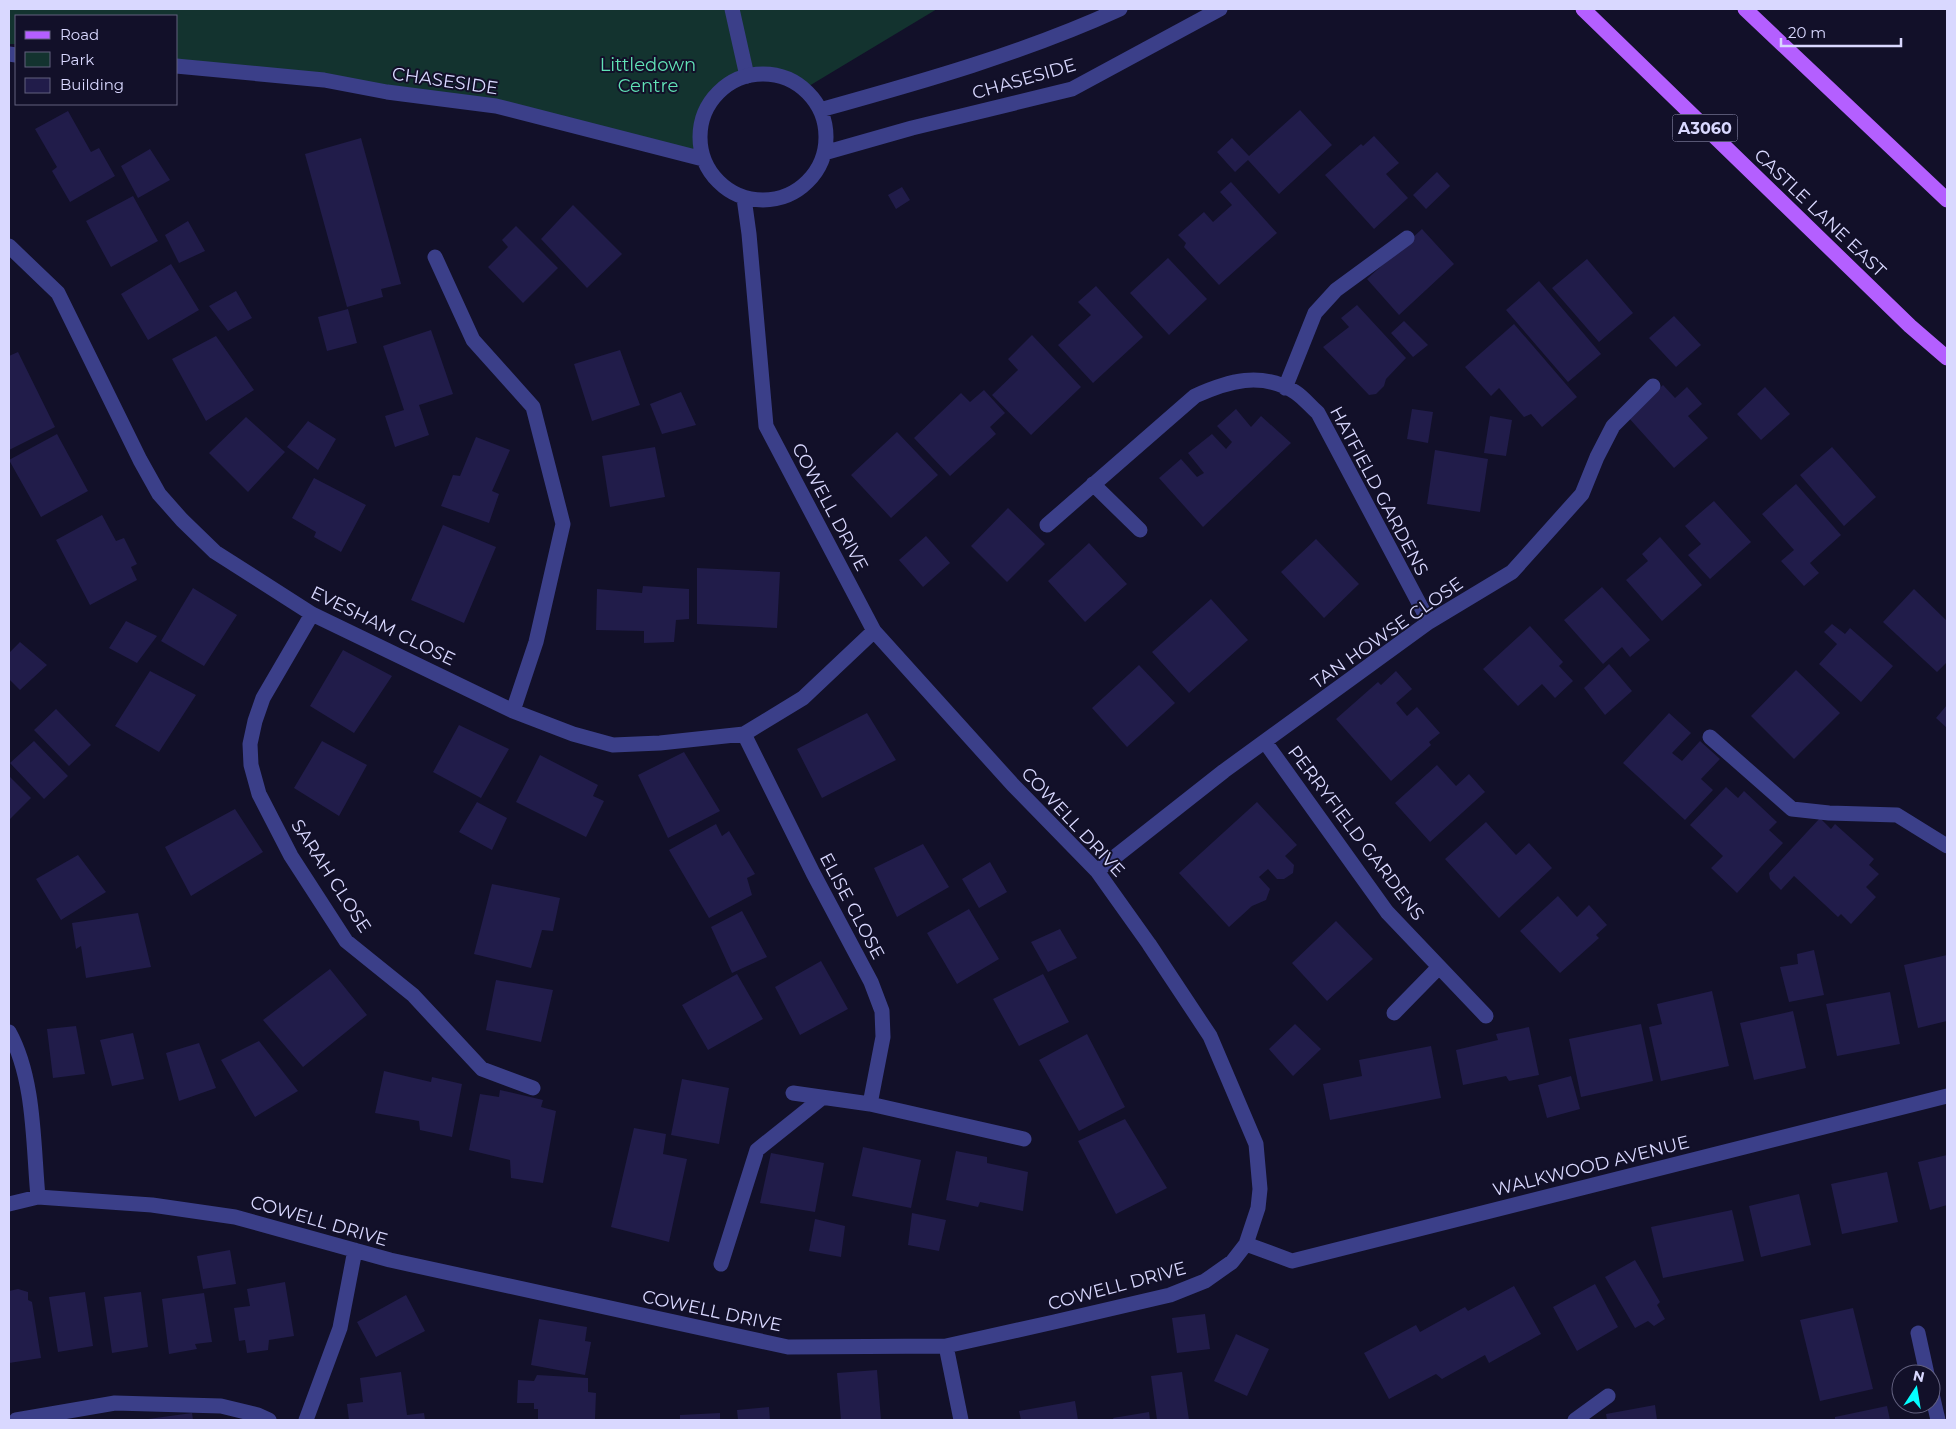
<svg xmlns="http://www.w3.org/2000/svg" width="1956" height="1429" font-family="Montserrat,sans-serif">
	<style>
		.green { fill: #13332f }
		.building { fill: #211c4a }
		.lines { fill: none; stroke-linecap: round; stroke-linejoin: round }
		.lane { stroke: #3b3f89; stroke-width: 15 }
		.street { stroke: #3b3f89; stroke-width: 15 }
		.primary { stroke: #b45fff; stroke-width: 15 }
		.labels { text-anchor: middle; dominant-baseline: central; stroke-width: 4; stroke-linejoin: round; paint-order: stroke }
		.shield { fill: #121029; stroke: #9d9cbf; stroke-width: 1 }
		.shield-label { font-size: 16px; font-weight: bold; fill: #d9d8ff }
		.park-label { font-size: 18px; fill: #61e2b6; stroke: #121029 }
		.street-label { font-size: 18px; fill: #d9d8ff; stroke: #121029 }
	</style>
	<rect width="100%" height="100%" fill="#121029"/>
	<path class="green" d="M9 9H937L804 89C763 61 708 76 700 128 698 139 701 149 703 159L496 106 176 61V16H16V44H9Z"/>
	<path class="building" d="M1300 110 1332 145 1279 194 1248 160 1235 172 1217 152 1232 138 1249 156Z
		M68 111 91 152 99 148 115 176 70 202 52 171 57 167 35 129Z
		M1374 136 1399 163 1386 174 1408 198 1374 229 1325 175 1361 144 1363 146Z
		M361 138 401 284 381 289 383 297 347 307 305 154Z
		M150 149 170 180 138 198 121 166Z
		M1437 172 1450 186 1426 209 1413 195Z
		M1231 182 1277 233 1219 285 1184 247 1186 243 1178 235 1204 212 1213 222 1232 205 1220 192Z
		M902 187 910 200 896 209 888 195Z
		M133 196 158 241 111 267 86 221Z
		M573 205 622 254 587 288 541 239Z
		M188 221 205 251 179 263 165 235Z
		M516 226 558 268 523 303 488 267 508 247 502 240Z
		M1422 229 1454 264 1399 315 1367 279Z
		M1168 258 1207 299 1169 335 1130 293Z
		M1587 259 1633 313 1599 342 1552 288Z
		M171 264 199 310 148 340 121 294Z
		M1539 281 1601 354 1568 382 1506 310Z
		M1096 286 1143 337 1093 383 1058 345 1091 315 1078 302Z
		M236 291 252 318 228 331 209 306Z
		M1357 305 1406 358 1386 379 1384 386 1376 394 1369 395 1323 347 1349 327 1341 318Z
		M348 309 357 343 327 351 318 317Z
		M1674 316 1701 345 1676 367 1649 338Z
		M1404 321 1428 345 1413 357 1391 333Z
		M1514 324 1577 397 1542 427 1531 414 1524 417 1499 388 1491 396 1465 367Z
		M431 330 453 394 419 405 429 435 395 447 385 416 404 410 383 346Z
		M1032 335 1081 387 1031 435 992 395 1018 370 1008 359Z
		M216 336 254 390 206 421 172 359Z
		M620 350 640 405 592 421 574 364Z
		M18 352 55 427 9 450V356Z
		M1663 385 1675 398 1687 387 1702 404 1688 416 1708 438 1674 468 1628 417Z
		M1765 387 1790 414 1761 440 1737 414Z
		M984 390 1005 413 990 427 996 434 950 476 914 438 961 393 970 402Z
		M681 392 696 425 662 434 650 404Z
		M1236 409 1251 427 1261 416 1291 443 1203 527 1159 478 1181 459 1197 477 1204 473 1188 453 1212 434 1226 449 1232 442 1217 426Z
		M1412 409 1433 412 1428 443 1407 439Z
		M1490 416 1512 420 1506 456 1484 453Z
		M246 417 285 452 248 492 209 453Z
		M308 421 336 439 318 470 287 447Z
		M897 432 938 475 891 518 851 475Z
		M57 434 88 491 41 517 9 460Z
		M476 437 510 450 492 491 499 494 489 523 441 506 453 475 460 476Z
		M655 447 665 497 610 507 602 456Z
		M1832 447 1876 497 1844 526 1800 475Z
		M1435 450 1488 459 1480 512 1427 504Z
		M314 478 366 505 341 552 314 537 316 532 292 518Z
		M1796 484 1841 535 1810 563 1819 573 1804 586 1781 561 1794 550 1762 514Z
		M1714 501 1751 542 1710 579 1688 555 1701 544 1685 526Z
		M1008 508 1045 544 1007 582 971 546Z
		M102 515 116 541 124 538 137 564 131 567 137 580 90 605 56 540Z
		M443 525 496 547 464 623 411 600Z
		M926 536 950 563 923 587 899 560Z
		M1660 537 1702 585 1662 621 1626 580 1648 561 1642 554Z
		M1316 539 1359 584 1324 618 1281 572Z
		M1089 543 1127 584 1085 622 1048 581Z
		M697 568 780 572 777 628 697 624Z
		M643 586 689 589V619L676 620 674 642 644 643V631L596 630 597 589 642 593Z
		M1602 587 1650 640 1630 657 1622 647 1603 664 1564 620Z
		M193 588 237 615 204 666 161 641Z
		M1914 589 1947 621V662L1937 672 1883 622Z
		M1211 599 1248 640 1189 693 1152 652Z
		M126 621 157 636 137 663 109 648Z
		M1832 624 1845 634 1850 628 1893 666 1861 702 1819 664 1837 644 1824 632Z
		M1530 626 1563 662 1559 666 1573 681 1555 698 1542 684 1518 706 1483 669Z
		M20 642 47 665 20 690 9 679V653Z
		M343 650 392 676 354 733 310 706Z
		M1609 664 1632 691 1605 715 1584 688Z
		M1139 665 1175 703 1127 747 1092 708Z
		M1796 670 1840 713 1794 759 1751 716Z
		M150 671 196 695 159 752 115 726Z
		M1396 671 1412 689 1396 703 1407 716 1417 707 1440 733 1429 742 1431 745 1391 781 1336 719 1378 682 1381 685Z
		M1947 705V728L1936 718Z
		M56 709 91 745 69 766 34 730Z
		M867 713 896 760 822 798 797 749Z
		M1669 713 1691 733 1672 753 1682 761 1700 741 1720 759 1701 779 1713 790 1685 820 1623 763Z
		M459 725 509 749 481 798 433 772Z
		M34 741 68 776 44 799 10 763Z
		M322 741 367 765 339 816 294 788Z
		M684 752 720 811 668 838 638 775Z
		M540 755 598 785 593 796 604 801 586 837 516 802Z
		M1437 765 1456 786 1469 774 1485 792 1430 842 1395 803Z
		M9 776 31 798 9 820Z
		M1726 787 1738 798 1744 791 1777 822 1769 830 1783 843 1737 893 1711 868 1723 856 1690 825Z
		M477 802 507 818 492 850 459 832Z
		M1257 802 1297 845 1285 856 1294 865 1293 873 1284 879H1277L1268 869 1259 877 1270 889 1266 900 1252 906 1229 927 1179 873Z
		M235 809 263 852 191 896 165 847Z
		M1820 818 1831 829 1835 824 1874 859 1869 865 1879 874 1866 887 1876 897 1851 924 1841 914 1838 917 1794 876 1781 890 1770 879 1769 873Z
		M1486 822 1516 855 1529 843 1552 868 1499 918 1445 859Z
		M716 824 722 836 729 831 755 874 747 878 752 895 709 918 669 850Z
		M923 844 949 887 897 917 874 868Z
		M78 855 106 892 61 920 36 879Z
		M990 862 1007 892 979 908 962 879Z
		M492 884 560 898 553 931 542 930 531 968 474 954Z
		M1558 896 1577 917 1589 905 1607 925 1596 935 1599 938 1560 973 1520 931Z
		M969 909 999 959 957 984 927 933Z
		M742 911 767 957 732 973 711 927Z
		M138 913 151 967 86 978 81 946 76 949 72 923Z
		M1336 921 1373 959 1327 1001 1292 963Z
		M1060 929 1077 958 1048 972 1031 942Z
		M1814 950 1824 995 1789 1002 1780 967 1798 964 1797 954Z
		M1947 955V1021L1918 1028 1904 965Z
		M821 961 848 1009 800 1035 775 987Z
		M330 969 367 1015 303 1067 263 1020Z
		M737 974 763 1019 708 1050 682 1005Z
		M1043 974 1069 1022 1019 1046 993 999Z
		M496 980 553 990 541 1042 486 1030Z
		M1712 991 1729 1066 1661 1081 1649 1027 1662 1024 1657 1004Z
		M1890 992 1900 1044 1837 1056 1826 1004Z
		M1793 1011 1806 1068 1754 1080 1740 1023Z
		M1295 1024 1321 1049 1293 1076 1269 1049Z
		M1641 1024 1653 1081 1581 1097 1569 1039Z
		M76 1026 85 1074 53 1078 47 1029Z
		M1529 1027 1539 1075 1509 1081 1506 1076 1463 1085 1456 1050 1498 1040 1496 1034Z
		M133 1033 144 1079 112 1086 100 1040Z
		M1087 1034 1125 1107 1079 1131 1039 1060Z
		M259 1041 298 1091 255 1117 221 1060Z
		M199 1043 216 1088 179 1101 166 1053Z
		M1431 1046 1441 1098 1330 1120 1323 1084 1362 1076 1359 1060Z
		M384 1071 431 1082 432 1077 462 1084 452 1137 420 1130 419 1121 375 1113Z
		M1571 1076 1580 1109 1547 1118 1538 1085Z
		M682 1079 729 1088 719 1144 671 1135Z
		M500 1090 543 1100 541 1107 556 1111 543 1183 511 1178 510 1160 469 1150 480 1094 499 1097Z
		M1125 1119 1167 1188 1116 1214 1078 1141Z
		M634 1128 666 1134 663 1154 687 1159 669 1242 611 1227Z
		M863 1147 921 1160 911 1208 852 1196Z
		M956 1151 987 1157V1163L1028 1172 1023 1211 980 1202 978 1207 946 1200Z
		M771 1153 824 1163 815 1212 760 1203Z
		M1947 1155V1205L1930 1210 1918 1162Z
		M1887 1172 1898 1222 1842 1234 1831 1184Z
		M1799 1194 1811 1245 1761 1257 1749 1206Z
		M1732 1210 1744 1261 1663 1278 1651 1227Z
		M912 1213 946 1220 939 1251 908 1245Z
		M815 1219 845 1226 841 1257 809 1251Z
		M230 1250 236 1284 203 1289 197 1256Z
		M1635 1260 1660 1302 1657 1305 1665 1319 1654 1326 1648 1321 1635 1328 1605 1277Z
		M285 1282 294 1336 269 1340 268 1350 247 1353 245 1340 239 1341 234 1308 250 1306 247 1289Z
		M1595 1284 1618 1327 1577 1351 1553 1307Z
		M1514 1286 1541 1334 1489 1363 1485 1355 1442 1379 1436 1374 1389 1399 1364 1353 1416 1325 1420 1332 1465 1307 1468 1311Z
		M18 1289 28 1292V1300L32 1302 41 1358 9 1363V1291Z
		M85 1292 93 1346 58 1352 49 1297Z
		M141 1292 148 1347 112 1353 104 1297Z
		M204 1293 212 1342 195 1344 197 1349 169 1354 162 1299Z
		M406 1295 425 1331 376 1357 357 1322Z
		M1853 1308 1873 1389 1820 1401 1800 1320Z
		M1205 1314 1210 1349 1177 1353 1172 1318Z
		M539 1319 587 1327 585 1341 591 1342 585 1375 531 1365Z
		M1236 1334 1269 1349 1247 1396 1214 1381Z
		M877 1370 881 1420H841L837 1373Z
		M401 1372 407 1415 424 1413 425 1420H349L347 1404 363 1402 360 1378Z
		M1182 1372 1189 1420H1157L1151 1376Z
		M537 1375 588 1378V1392L596 1393 595 1419 538 1420V1409H534V1403H517L518 1380 534 1381Z
		M1075 1401 1078 1420H1021L1019 1411Z
		M1655 1405 1657 1420H1607L1606 1414Z
		M1887 1406 1890 1420H1835V1417Z
		M769 1407 770 1420H738L737 1410Z
		M1149 1412 1150 1420H1114L1113 1418Z
		M192 1413 193 1420H148V1419Z
		M720 1413V1420H680V1415Z"/>
	<g class="lines">
		<path class="lane" d="M732 9 747 76"/>
		<path class="street" d="M9 54 16 55
			M176 66 324 80 387 92 496 106 703 159
			M700 137a63 63 0 1 1 126 0a63 63 0 1 1-126 0Z
			M820 110C921 82 1024 53 1120 9
			M824 153 912 128 1072 89 1220 9
			M9 246 58 293 140 460 159 494 182 520 215 552 312 614 513 711 573 734 613 745 660 743 744 734 803 698 874 631
			M435 257 473 340 533 407 563 524 536 642 513 711
			M1285 388 1315 313 1336 290 1407 238
			M1093 484 1140 530
			M1047 525 1195 396C1228 381 1261 371 1295 392 1303 397 1310 406 1318 413L1429 622
			M312 614 263 698 255 721 250 744 251 765 259 794 291 856 346 941 413 995 482 1069 533 1088
			M744 734 813 873 871 982 882 1011 883 1037 870 1104
			M1710 737 1792 809 1829 813 1897 815 1947 846
			M1265 742 1387 912 1486 1016
			M1097 871 1224 771 1429 622 1512 572 1582 494 1597 457 1613 426 1653 386
			M1394 1013 1439 967
			M9 1032C35 1079 33 1144 38 1197
			M793 1093 870 1104 1024 1139
			M9 1204 38 1197 152 1205 235 1217 390 1260 788 1347 946 1346 1054 1322 1170 1295 1205 1281 1232 1262 1246 1244 1258 1208 1260 1189 1256 1144 1210 1036 1149 944 1097 871 1013 785 874 631 766 426 749 234 744 198
			M1246 1244 1292 1261 1947 1096
			M721 1264 757 1150 822 1098
			M1918 1333 1927 1374
			M946 1346 961 1420
			M1931 1390 1938 1420
			M16 1420 115 1403 221 1406 258 1415 269 1420
			M306 1420 340 1328 355 1250
			M1575 1420 1608 1396"/>
		<path class="primary" d="M1583 9 1910 326 1947 358
			M1745 9 1947 200"/>
	</g>
	<g class="labels">
		<rect class="shield" x="1672.5" y="114.5" width="65" height="27" rx="4"/>
		<g class="shield-label">
			<text x="1705" y="128">A3060</text>
		</g>
		<g class="park-label">
			<text x="648" y="65">Littledown<tspan x="648" dy="21">Centre</tspan></text>
		</g>
		<g class="street-label">
			<text transform="translate(1024 79) rotate(-16)">CHASESIDE</text>
			<text transform="translate(445 81) rotate(8)">CHASESIDE</text>
			<text transform="translate(1820 213) rotate(44)">CASTLE LANE EAST</text>
			<text transform="translate(1379 491) rotate(62)">HATFIELD GARDENS</text>
			<text transform="translate(830 507) rotate(62)">COWELL DRIVE</text>
			<text transform="translate(383 626) rotate(26)">EVESHAM CLOSE</text>
			<text transform="translate(1387 633) rotate(-35)">TAN HOWSE CLOSE</text>
			<text transform="translate(1073 822) rotate(47)">COWELL DRIVE</text>
			<text transform="translate(1356 833) rotate(53)">PERRYFIELD GARDENS</text>
			<text transform="translate(331 876) rotate(57)">SARAH CLOSE</text>
			<text transform="translate(852 906) rotate(62)">ELISE CLOSE</text>
			<text transform="translate(1591 1166) rotate(-14)">WALKWOOD AVENUE</text>
			<text transform="translate(319 1221) rotate(16)">COWELL DRIVE</text>
			<text transform="translate(1117 1286) rotate(-15)">COWELL DRIVE</text>
			<text transform="translate(712 1311) rotate(12)">COWELL DRIVE</text>
		</g>
	</g>
	<rect width="1956" height="1429" fill="none" stroke="#d9d8ff" stroke-width="20"/>
	<rect x="15" y="15" width="162" height="90" fill="#121029" stroke="#62607f"/>
	<rect x="25" y="31" width="25" height="8" fill="#b45fff" stroke="#62607f"/>
	<text x="60" y="40" font-size="15" fill="#d9d8ff">Road</text>
	<rect x="25" y="52" width="25" height="15" fill="#13332f" stroke="#62607f"/>
	<text x="60" y="65" font-size="15" fill="#d9d8ff">Park</text>
	<rect x="25" y="78" width="25" height="15" fill="#211c4a" stroke="#62607f"/>
	<text x="60" y="90" font-size="15" fill="#d9d8ff">Building</text>
	<g transform="translate(1916 1389) rotate(12)"><circle r="24" fill="#121029" stroke="#62607f"/>
	<path d="M0-4L9 19L0 12L-9 19Z" fill="#04feff"/>
	<text y="-8" font-size="14" font-weight="bold" text-anchor="middle" fill="#d9d8ff">N</text>
	</g>
	<path d="M1781 38v8h120v-8" fill="none" stroke="#d9d8ff" stroke-width="2.5"/>
	<text x="1788" y="38" font-size="15" fill="#d9d8ff" stroke="#121029" stroke-width="4" paint-order="stroke">20 m</text>
</svg>
